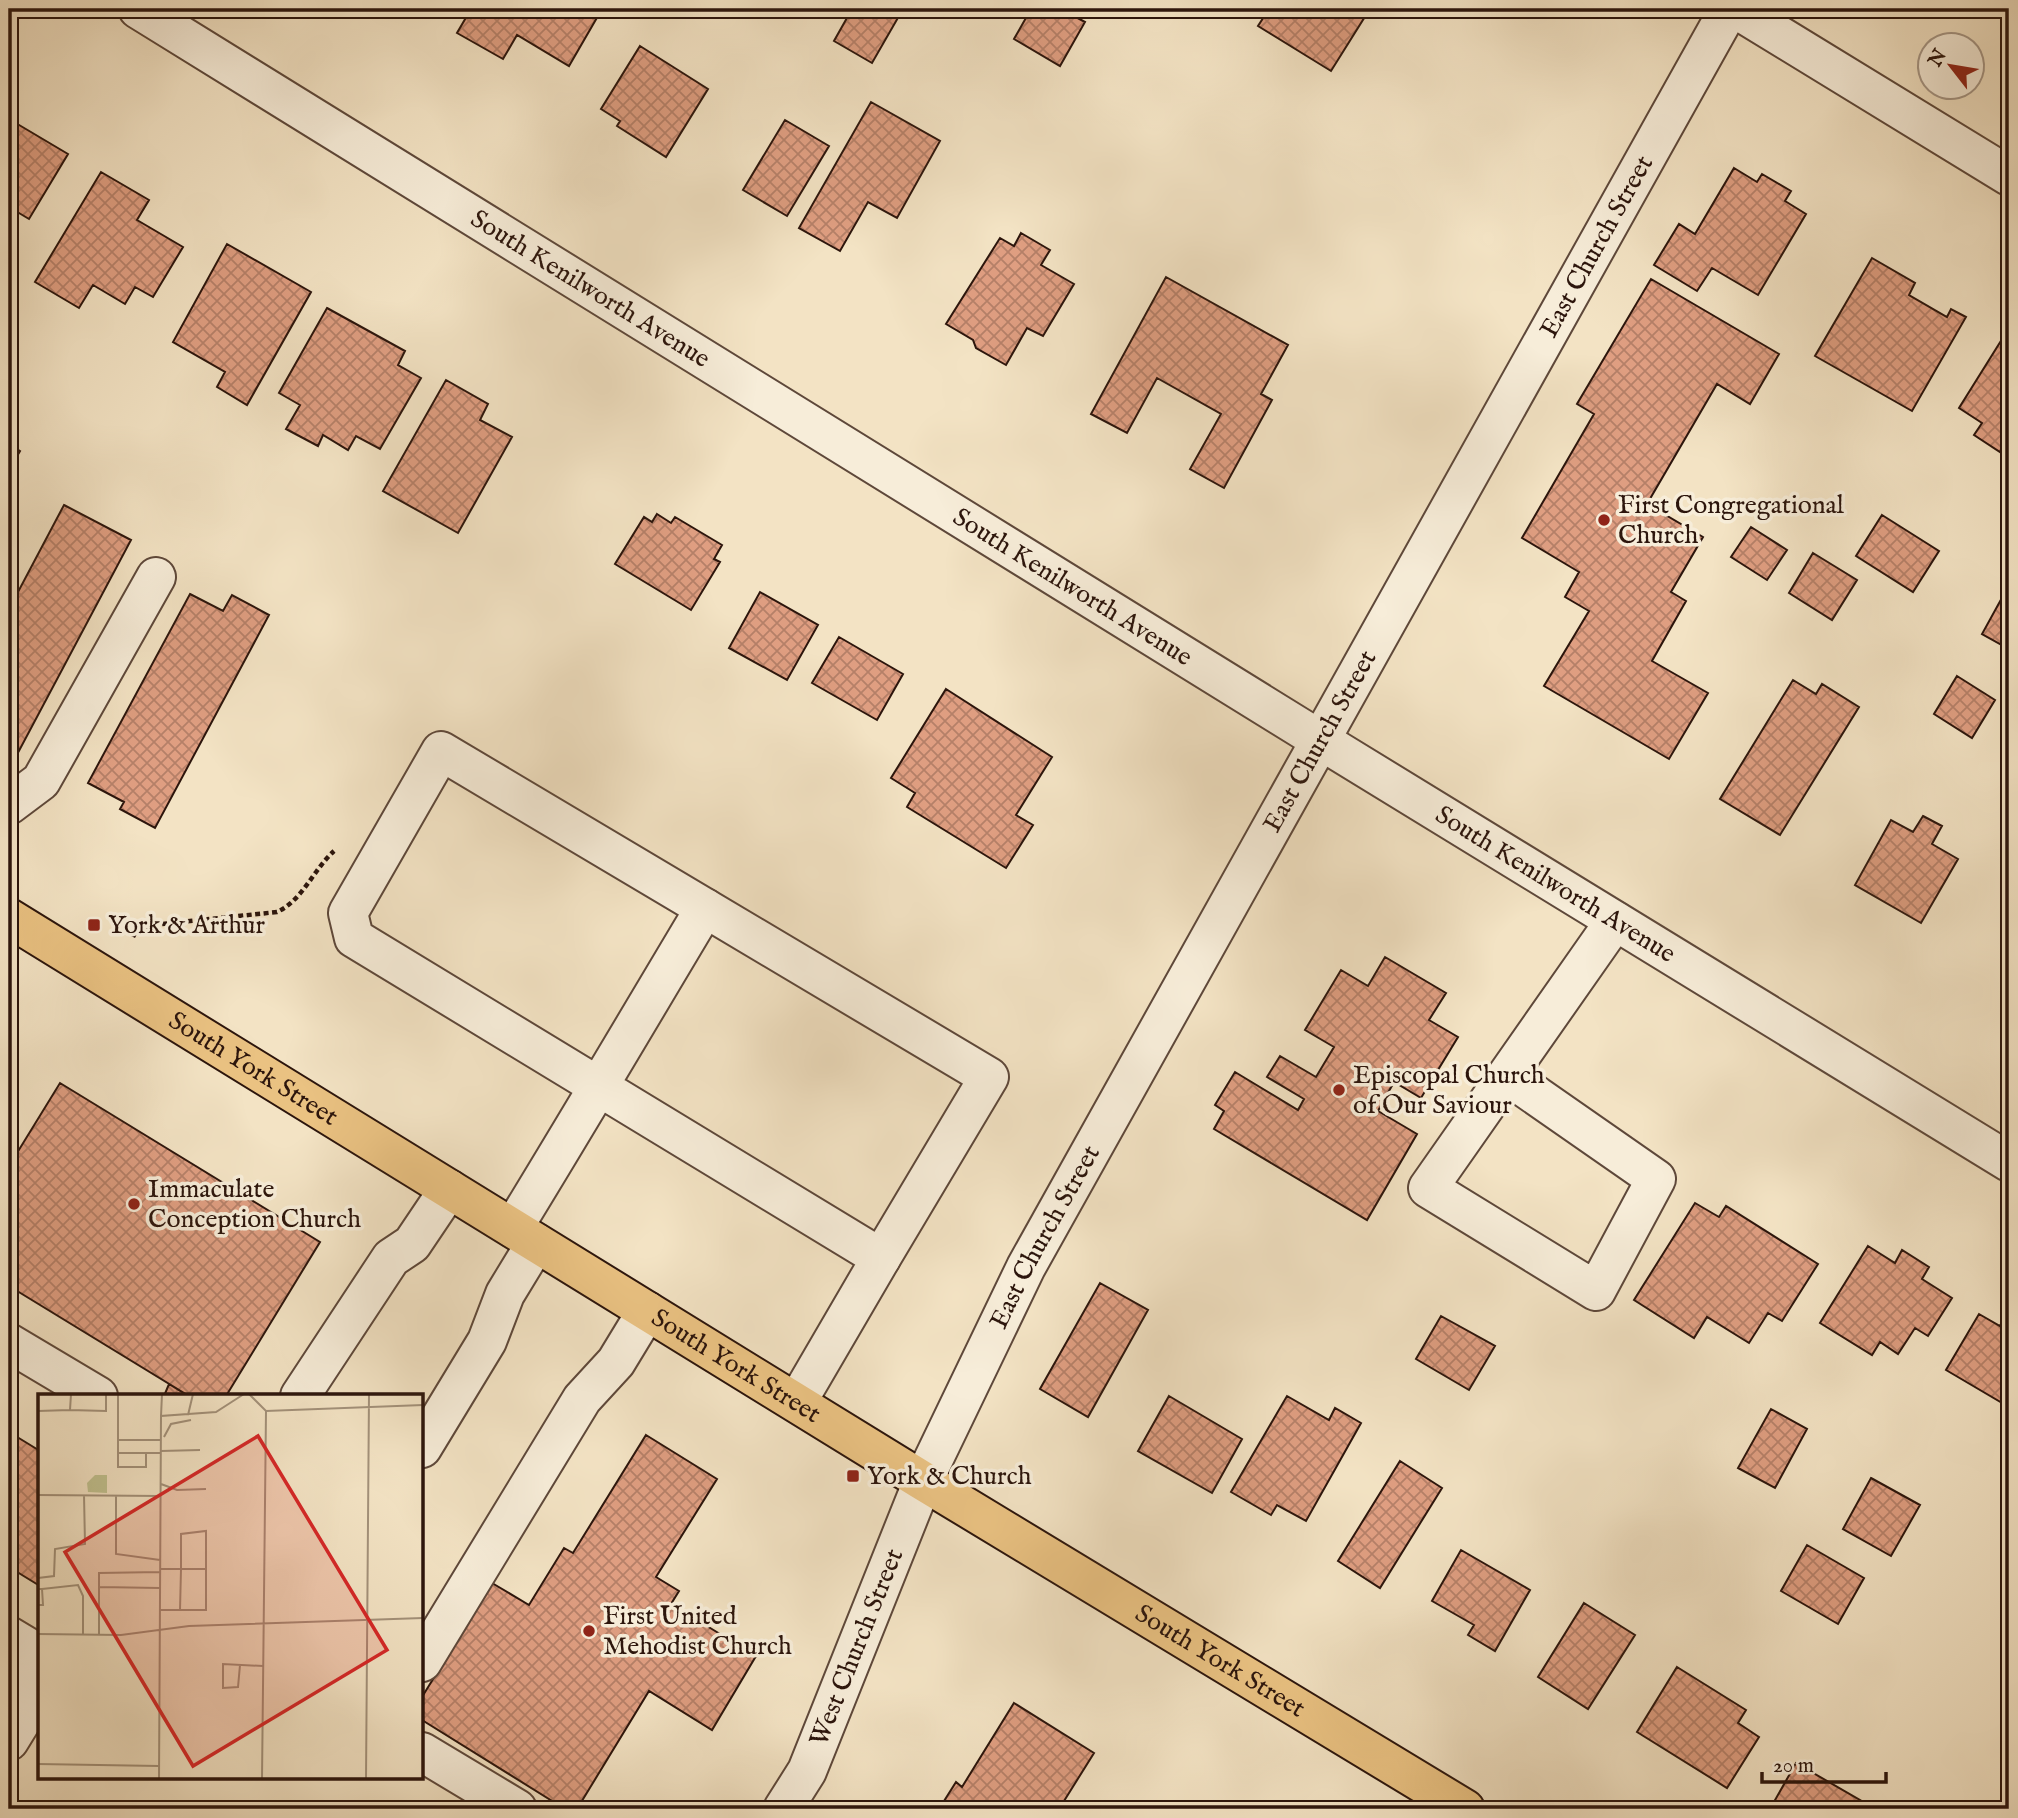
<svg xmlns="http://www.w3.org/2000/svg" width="2018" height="1818" font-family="'IM FELL English',serif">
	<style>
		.building { fill: url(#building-cross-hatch); stroke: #2c150c; stroke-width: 2 }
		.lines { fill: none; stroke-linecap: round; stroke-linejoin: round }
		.minor-casing { stroke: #5e483a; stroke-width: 42 }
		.major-casing { stroke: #2c150c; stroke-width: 42 }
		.path { stroke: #2c150c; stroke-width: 4.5; stroke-dasharray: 5 3.5; stroke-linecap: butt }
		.minor { stroke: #f7edd9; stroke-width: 38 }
		.major { stroke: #eac282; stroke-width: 38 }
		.poi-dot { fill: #8f2418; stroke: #f7edd9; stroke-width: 2.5 }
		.labels { text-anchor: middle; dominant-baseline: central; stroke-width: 7; stroke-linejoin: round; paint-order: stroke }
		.street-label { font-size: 26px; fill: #2c150c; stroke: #f7edd9 }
		.poi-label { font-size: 26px; fill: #2c150c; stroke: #f7edd9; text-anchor: start }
		.inset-road { fill: none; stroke: #a3917a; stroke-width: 2 }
		.view { fill: #d62828; fill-opacity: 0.15; stroke: #d62828; stroke-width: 3.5 }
		.inset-edge { fill: none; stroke: #2c150c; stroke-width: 3.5 }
	</style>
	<defs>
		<pattern id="building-cross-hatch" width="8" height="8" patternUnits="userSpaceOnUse" patternTransform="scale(1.75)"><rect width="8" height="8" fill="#df9e81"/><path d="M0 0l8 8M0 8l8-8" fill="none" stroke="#b58068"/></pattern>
	</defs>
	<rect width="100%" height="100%" fill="#f3e3c4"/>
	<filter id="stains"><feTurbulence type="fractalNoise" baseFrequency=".00286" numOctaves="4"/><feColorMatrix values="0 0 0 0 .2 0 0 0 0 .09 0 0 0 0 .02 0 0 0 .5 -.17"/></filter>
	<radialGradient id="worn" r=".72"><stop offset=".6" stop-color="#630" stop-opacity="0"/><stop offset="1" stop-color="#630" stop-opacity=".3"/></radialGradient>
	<path class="building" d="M471 9H602L569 66 517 35 503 59 457 33Z
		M852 9H903L872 63 834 41Z
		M1031 9H1061L1085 22 1060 66 1014 39Z
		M1269 9H1356L1366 15 1331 71 1258 26Z
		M640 46 708 89 666 157 617 126 620 121 601 109Z
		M871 102 940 141 897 218 868 202 840 251 799 228Z
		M9 119 68 154 29 219 9 207Z
		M785 120 829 146 787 216 743 190Z
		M1734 168 1757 182 1762 174 1791 191 1785 201 1806 214 1758 295 1712 268 1697 291 1654 265 1679 224 1695 234Z
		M101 172 149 200 137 220 183 247 153 297 135 287 125 304 93 285 79 308 35 282Z
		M1021 233 1050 250 1041 265 1074 284 1043 336 1027 328 1006 365 976 348 973 340 946 324 1000 238 1014 246Z
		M227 244 311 292 247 405 217 387 225 372 173 342Z
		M1872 258 1915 283 1909 295 1947 317 1951 309 1966 317 1912 411 1815 356Z
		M1166 277 1288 345 1261 394 1272 400 1224 488 1190 469 1221 414 1157 378 1127 433 1091 414Z
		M1651 279 1779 354 1750 404 1717 384 1647 504 1703 537 1671 592 1686 601 1652 661 1708 693 1669 759 1544 686 1589 611 1565 597 1579 572 1522 538 1594 414 1577 404Z
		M327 308 405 351 398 365 421 378 380 449 356 436 348 450 323 435 318 446 286 429 300 405 279 393Z
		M2009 328V438L2000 452 1974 435 1982 423 1959 408Z
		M446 380 488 404 480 420 512 437 458 533 383 491Z
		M9 444 20 451 9 470Z
		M64 505 131 540 12 764 9 762V609Z
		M657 514 671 523 675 517 722 545 714 559 720 562 691 610 615 564 644 517 652 522Z
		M1882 515 1939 551 1913 592 1856 556Z
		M1751 527 1787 550 1767 580 1731 557Z
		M1813 553 1857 580 1832 620 1789 593Z
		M2009 585V649L1982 634Z
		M760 592 818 625 787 680 729 648Z
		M190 594 223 611 232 595 269 615 155 828 120 809 124 802 88 783Z
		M839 637 903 674 877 720 812 683Z
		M1957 676 1995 700 1972 738 1934 714Z
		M1793 680 1816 694 1822 684 1859 707 1780 835 1720 799Z
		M946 689 1052 757 1016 815 1033 825 1006 868 907 807 915 793 891 778Z
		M1923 816 1942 826 1932 844 1958 859 1921 923 1855 885 1891 820 1913 832Z
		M1385 957 1446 993 1429 1020 1458 1037 1421 1098 1394 1082 1378 1111 1417 1134 1367 1220 1214 1129 1224 1111 1215 1105 1235 1072 1298 1110 1304 1099 1267 1077 1280 1056 1316 1077 1334 1047 1305 1030 1341 970 1368 986Z
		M60 1083 320 1242 226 1396H189L9 1286V1166Z
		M1695 1203 1719 1217 1726 1206 1818 1264 1782 1321 1768 1313 1749 1343 1707 1317 1694 1338 1634 1300Z
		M1868 1246 1895 1263 1902 1250 1929 1267 1922 1279 1952 1298 1928 1336 1915 1328 1898 1354 1880 1342 1872 1355 1820 1323Z
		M1100 1283 1148 1310 1088 1417 1040 1389Z
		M1979 1314 2000 1326 2005 1316 2009 1319V1407L1946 1370Z
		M1441 1316 1495 1346 1469 1390 1416 1359Z
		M169 1384 185 1394 184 1396H164Z
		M1169 1396 1242 1439 1212 1493 1138 1451Z
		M1287 1396 1329 1420 1335 1408 1361 1423 1306 1521 1277 1505 1271 1515 1231 1492Z
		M1771 1409 1807 1429 1775 1488 1738 1468Z
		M9 1432 40 1451V1586L9 1567Z
		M646 1435 717 1479 656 1577 679 1591 671 1604 756 1656 712 1730 649 1691 577 1809H565L422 1720V1697L492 1583 529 1605 564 1548 573 1553Z
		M1400 1461 1442 1488 1380 1588 1338 1561Z
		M1871 1478 1920 1505 1891 1556 1843 1529Z
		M1807 1545 1864 1578 1838 1624 1781 1591Z
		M1461 1550 1530 1590 1495 1651 1468 1635 1474 1625 1432 1601Z
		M1584 1603 1635 1635 1588 1709 1538 1677Z
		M1677 1667 1746 1710 1738 1723 1759 1737 1727 1788 1637 1732Z
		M1014 1703 1094 1753 1059 1809H939L956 1782 962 1787Z
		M1796 1763 1872 1807 1870 1809H1770Z"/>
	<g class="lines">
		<defs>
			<g id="minor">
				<path id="s1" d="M138 9 1320 740 2009 1162"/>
				<path d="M1736 9 2009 176"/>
				<path d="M9 805 41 781 156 577"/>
				<path d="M705 908 989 1077 881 1258"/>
				<path d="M1508 1076 1656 1179 1596 1291 1428 1188 1615 921"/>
				<path d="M513 1228C578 1122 641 1015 705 908L441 751 348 913 354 938 881 1258 797 1402"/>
				<path d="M9 1343 98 1396"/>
				<path d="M300 1396 391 1258 412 1244 449 1189"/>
				<path d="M422 1448 487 1341 505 1294 536 1243"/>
				<path d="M9 1636 29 1648 33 1702 9 1741"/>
				<path d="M422 1662 582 1399 616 1362 647 1311"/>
				<path d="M422 1752 517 1809"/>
				<path id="s2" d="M783 1809 807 1771 923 1481 1026 1267 1729 9"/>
			</g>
			<g id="major">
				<path id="s3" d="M9 918 923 1481 1465 1809"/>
			</g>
		</defs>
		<use href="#minor" class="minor-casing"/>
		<use href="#major" class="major-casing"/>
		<path class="path" d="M133 937 136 931 152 925 277 912C303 900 313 870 334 851"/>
		<use href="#minor" class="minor"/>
		<use href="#major" class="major"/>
	</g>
	<g class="poi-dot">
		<circle cx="1604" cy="520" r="7"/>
		<rect x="87" y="918" width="14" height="14" rx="3.5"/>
		<circle cx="1339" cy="1090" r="7"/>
		<circle cx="134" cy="1204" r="7"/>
		<rect x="846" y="1469" width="14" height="14" rx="3.5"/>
		<circle cx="589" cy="1631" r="7"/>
	</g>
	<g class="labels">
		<g class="street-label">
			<text stroke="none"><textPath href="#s2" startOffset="1764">East Church Street</textPath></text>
			<text stroke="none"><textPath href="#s1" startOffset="532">South Kenilworth Avenue</textPath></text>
			<text stroke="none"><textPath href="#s1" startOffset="1099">South Kenilworth Avenue</textPath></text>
			<text stroke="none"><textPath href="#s2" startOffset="1197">East Church Street</textPath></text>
			<text stroke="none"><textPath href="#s1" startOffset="1666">South Kenilworth Avenue</textPath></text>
			<text stroke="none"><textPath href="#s3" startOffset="287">South York Street</textPath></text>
			<text stroke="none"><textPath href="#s2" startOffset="630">East Church Street</textPath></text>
			<text stroke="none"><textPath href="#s3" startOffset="854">South York Street</textPath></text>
			<text stroke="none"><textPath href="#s2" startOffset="178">West Church Street</textPath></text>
			<text stroke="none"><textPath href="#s3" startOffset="1421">South York Street</textPath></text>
		</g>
		<g class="poi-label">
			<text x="1618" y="505">First Congregational<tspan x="1618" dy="30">Church</tspan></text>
			<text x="108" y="925">York &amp; Arthur</text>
			<text x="1353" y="1075">Episcopal Church<tspan x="1353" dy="30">of Our Saviour</tspan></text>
			<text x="148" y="1189">Immaculate<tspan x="148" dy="30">Conception Church</tspan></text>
			<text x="867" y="1476">York &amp; Church</text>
			<text x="603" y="1616">First United<tspan x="603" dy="30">Mehodist Church</tspan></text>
		</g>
	</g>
	<g transform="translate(38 1394)">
		<rect width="385" height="385" fill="#f3e3c4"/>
		<path d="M57 81H69V99L50 98 49 89Z" fill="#c1c290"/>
		<path class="inset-road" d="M33 0 32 16 68 17V0M80 0V73H108V59M211 0 228 17 385 11M0 17 32 16M150 21 155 0M123 22 124 0M126 43 133 30 153 26M80 46H123M123 57 162 56M80 59H123M123 90 139 96 168 95M0 101 123 102M78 102V160L122 166M0 184 16 182 17 155 47 150 46 101M61 193 122 194M0 195H4L5 211H0M4 195 40 191 45 202V240M122 216H142L143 175V140L168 137V175H122M142 216H168V175M0 240 83 241 151 232 385 224M61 240V179L122 178M202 271 200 293 185 294V270L225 272M0 370 121 372M121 385 123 22 178 18 206 0M224 385 228 17M328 385 331 0"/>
		<path class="view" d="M220 42 349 256 155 372 27 158Z"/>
		<rect width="385" height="385" class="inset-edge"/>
	</g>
	<rect width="2018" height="1818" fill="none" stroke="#f3e3c4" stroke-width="35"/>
	<rect x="10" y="10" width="1997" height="1797" fill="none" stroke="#2c150c" stroke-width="3.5"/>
	<rect x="18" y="18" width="1983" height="1783" fill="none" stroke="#2c150c" stroke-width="2"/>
	<g transform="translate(1951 66) rotate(301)"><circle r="33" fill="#f7edd9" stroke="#a69787" stroke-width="2"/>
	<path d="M0-5L12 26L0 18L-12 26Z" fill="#8f2418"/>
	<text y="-10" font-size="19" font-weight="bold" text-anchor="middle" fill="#2c150c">N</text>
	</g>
	<path d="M1762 1772v10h124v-10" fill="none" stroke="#2c150c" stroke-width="3.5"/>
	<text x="1773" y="1772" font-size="21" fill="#2c150c" stroke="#f7edd9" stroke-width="5" paint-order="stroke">20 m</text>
	<rect width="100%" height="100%" filter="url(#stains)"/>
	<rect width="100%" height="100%" fill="url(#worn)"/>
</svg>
